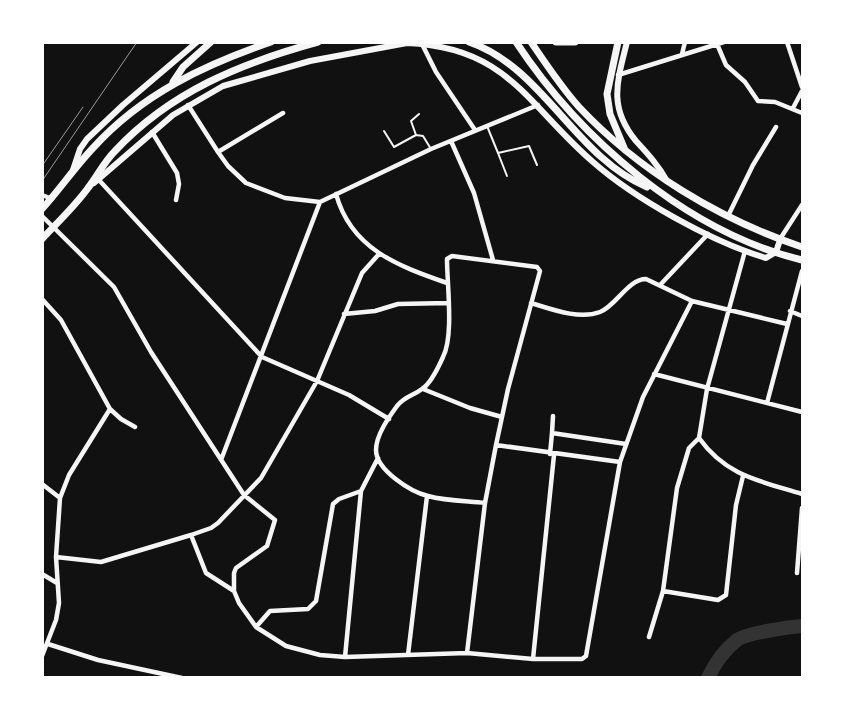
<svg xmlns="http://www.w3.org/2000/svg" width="845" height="720" font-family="'Golos Text',sans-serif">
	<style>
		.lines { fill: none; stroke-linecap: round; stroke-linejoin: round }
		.river { stroke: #333; stroke-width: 14 }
		.service { stroke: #f5f5f5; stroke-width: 2 }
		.minor { stroke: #f5f5f5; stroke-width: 4.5 }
		.secondary { stroke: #f5f5f5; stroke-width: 6 }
		.primary { stroke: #f5f5f5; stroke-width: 7 }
		.tram { stroke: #9a9a9a; stroke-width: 1 }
	</style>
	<rect width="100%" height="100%" fill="#111"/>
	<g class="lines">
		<path class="river" d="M708 678C715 663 724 650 737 640 747 633 789 627 802 626"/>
		<path class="service" d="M487 126 498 153 529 146 537 165
			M384 131 394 147 416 135 411 121 419 114
			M416 135 423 136 431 149
			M498 153 507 176"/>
		<path class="minor" d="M787 42 802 87
			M422 44 436 72 475 130
			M717 44 726 65 745 82 758 101 775 102 802 113
			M682 54 685 42
			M618 75 724 42
			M188 105 218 152 228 166 246 183 285 198 320 202 431 149 538 105
			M793 108 802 91
			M152 132 177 173 179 184 176 200
			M451 141 474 193 493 260
			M218 152 283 113
			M98 179 262 357 349 395 389 419
			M336 194C351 249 398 266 447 283
			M42 195 52 199
			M42 216 114 287 151 352 244 495 275 520 267 546 236 568 234 573V591
			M728 216 753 165 776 127
			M780 239 802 205
			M379 254 362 273 317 381 261 478 218 523 211 528 191 535 206 573 234 591 239 603 256 627 286 646 320 655 345 657 467 653 533 659H582L586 656 620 462 643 397 692 301
			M661 284 708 234
			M42 299 61 320 110 409 121 419 135 427
			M531 303C551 309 579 320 600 312 616 306 628 279 646 279L692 301 787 324
			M790 311 802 316
			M344 314 375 311 398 304 448 303
			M654 374 802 412
			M423 389 470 408 502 417
			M767 403 802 271
			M552 433 553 416
			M699 438C726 476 760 481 802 494
			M496 445 620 462
			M550 454 552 433 626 444
			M221 460 320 202
			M42 484 60 498 56 557 59 603 56 620 42 656
			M60 498 69 475 110 409
			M56 557 101 562 191 535
			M797 573 802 508
			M42 574 57 583
			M663 591 718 600 726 595 736 505 743 476
			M256 627 270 611 308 609 316 601 333 504 339 499 361 491
			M649 637 663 591 677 488 689 448 699 438 707 389 745 251
			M48 644 98 660 182 678
			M467 653 485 503 496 445 508 389 540 271 537 267 452 256 447 259C447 284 454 336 443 357 439 366 430 384 422 389 413 396 405 396 397 406 389 417 376 435 376 450 376 470 411 492 428 496 446 501 467 501 485 503
			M408 655 427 496
			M345 657 361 491 378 458
			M533 659 554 455"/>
		<path class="secondary" d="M627 42C617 82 608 107 636 141 648 154 658 165 667 181
			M73 170 80 149 87 139 123 105 197 42
			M94 183 173 115 223 86 310 61 407 43C508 47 527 105 593 162 635 199 712 242 766 258L776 252 780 240"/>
		<path class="primary" d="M469 42C543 67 575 157 647 187
			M516 42C580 139 687 232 802 260
			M531 42C546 64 561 87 579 107 639 171 719 219 802 247
			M556 42H575
			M618 42 607 94 610 114 625 150
			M173 82 183 67 211 42
			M42 209C60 189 75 167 93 148 142 94 204 65 271 42
			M42 239C58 222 75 206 88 188 98 175 104 162 115 151 170 92 241 63 318 42"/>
		<path class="tram" d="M42 166 83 107
			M42 181 137 42"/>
	</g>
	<rect width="845" height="720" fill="none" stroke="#ffffff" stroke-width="88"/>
</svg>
